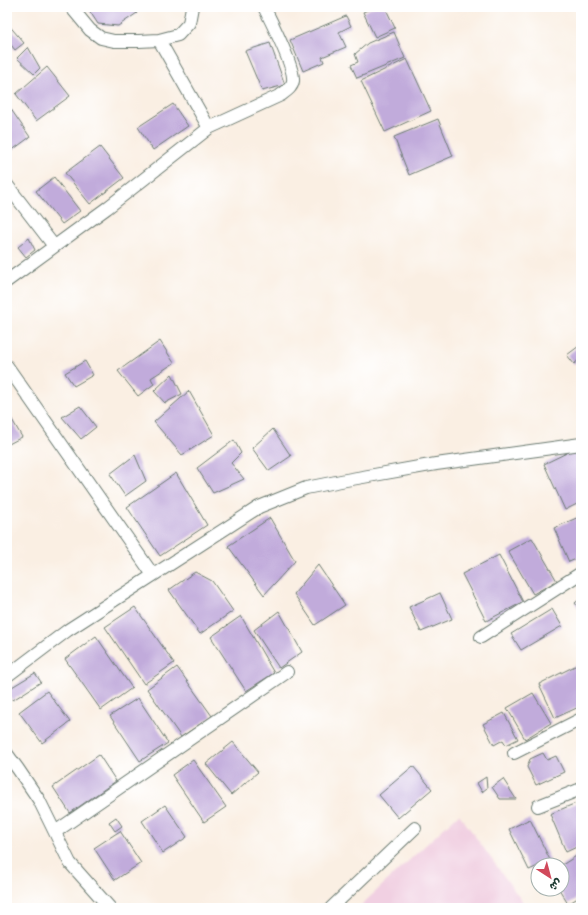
<svg xmlns="http://www.w3.org/2000/svg" width="588" height="915" font-family="Dekko,'Playpen Sans Arabic',sans-serif">
	<style>
		.built { fill: #f1d0e2 }
		.building { fill: #c1abdb }
		.lines { fill: none; stroke-linecap: round; stroke-linejoin: round }
		.street-casing { stroke: #6c7b71; stroke-width: 14 }
		.street { stroke: #fff; stroke-width: 12 }
	</style>
	<rect width="100%" height="100%" fill="#fff"/>
	<filter id="ink" filterUnits="userSpaceOnUse"><feTurbulence type="fractalNoise" baseFrequency=".025" numOctaves="2"/><feDisplacementMap in="SourceGraphic" scale="8" xChannelSelector="R" yChannelSelector="G"/><feConvolveMatrix kernelMatrix="1 2 1 2 8 2 1 2 1" color-interpolation-filters="sRGB"/></filter>
	<filter id="wash" filterUnits="userSpaceOnUse"><feTurbulence type="fractalNoise" baseFrequency=".012" numOctaves="4" result="noise"/><feDisplacementMap in="SourceGraphic" scale="16" xChannelSelector="R" yChannelSelector="G"/><feGaussianBlur stdDeviation="0.9" result="paint"/><feColorMatrix in="noise" values="0 0 0 0 0 0 0 0 0 0 0 0 0 0 0 0 0 1.4 0 .05"/><feComposite in="paint" operator="in"/></filter>
	<g filter="url(#wash)">
		<rect width="100%" height="100%" fill="#faefe3"/>
		<path class="built" d="M459 814 527 908H358Z"/>
		<g id="blocks">
			<path class="building" d="M87 7H133L137 13 118 26 98 24Z
				M374 7H385L395 28 375 37 363 12Z
				M346 16 351 26 339 32 346 47 322 57 324 62 303 71 290 40Z
				M7 23 24 43 15 50 7 40Z
				M394 32 405 58 357 78 351 65 358 62 355 54 368 43Z
				M270 43 285 85 262 91 245 51Z
				M28 47 40 68 34 74 17 58Z
				M407 59 431 111 385 132 361 81Z
				M47 67 70 96 36 121 16 94Z
				M173 104 188 126 153 150 138 127Z
				M8 105 30 137 7 154V106Z
				M438 119 453 156 409 175 394 137Z
				M100 147 124 178 90 204 65 173Z
				M54 177 80 211 62 224 36 191Z
				M7 199 12 206 7 210Z
				M29 238 35 250 26 257 18 247Z
				M160 341 174 363 151 378 154 384 138 396 118 371Z
				M579 346 581 349V358L574 364 567 355Z
				M85 361 93 375 74 386 65 373Z
				M172 374 182 394 165 403 154 391Z
				M189 391 214 435 182 455 154 422Z
				M80 406 96 427 81 439 62 417Z
				M7 411 22 437 7 445Z
				M273 429 291 456 269 471 252 448Z
				M234 440 241 453 231 463 244 479 213 493 197 468Z
				M579 447 581 451V502L565 510 544 464Z
				M135 455 146 481 125 496 110 474Z
				M176 473 207 525 160 556 127 507Z
				M581 516V557L569 562 554 528Z
				M270 518 295 561 264 595 228 546Z
				M532 538 557 581 533 594 508 551Z
				M499 555 523 602 486 621 462 574Z
				M318 565 345 605 315 625 294 594Z
				M195 572 212 581 233 611 200 634 169 590Z
				M440 593 452 619 421 632 409 607Z
				M581 598V611L575 603Z
				M135 607 174 663 144 684 105 627Z
				M552 609 562 626 521 650 511 634Z
				M279 611 302 652 279 668 254 630Z
				M241 616 274 673 246 691 211 637Z
				M96 636 132 688 101 710 65 659Z
				M581 663V706L555 718 539 684Z
				M177 667 212 716 181 737 147 689Z
				M35 673 41 682 13 700 7 695V690Z
				M47 691 70 722 42 743 19 712Z
				M533 693 551 723 525 739 507 708Z
				M138 698 168 743 140 761 110 716Z
				M504 713 518 739 506 745 503 740 494 745 483 724Z
				M233 742 258 772 231 795 206 764Z
				M543 753 547 760 556 756 564 772 536 785 527 767 530 759Z
				M99 755 116 781 70 813 53 787Z
				M193 760 226 807 204 822 172 775Z
				M413 766 432 789 398 818 379 795Z
				M486 777 487 788 482 792 477 783Z
				M503 779 516 799H500L492 787Z
				M581 801V845L566 852 550 814Z
				M165 805 187 837 163 853 142 821Z
				M116 817 122 826 115 831 109 822Z
				M530 819 550 860 540 865H538V866L529 870 509 829Z
				M120 831 141 863 115 880 94 848Z
				M581 853V896L568 904 559 889H562V865Z"/>
		</g>
	</g>
	<g filter="url(#ink)">
		<use href="#blocks" fill-opacity="0" stroke="#6c7b71" stroke-width="1"/>
		<g class="lines">
			<defs>
				<path id="street" d="M71 7 90 30 101 38 114 41H139L159 40 178 35 189 23 192 7
					M159 40 209 128
					M7 185 54 246
					M7 281 107 208 209 128 281 95C286 91 292 88 293 81 295 68 271 21 264 7
					M7 366 153 575
					M481 637 581 573
					M7 676 68 630 259 507 306 488 346 480 436 464 581 444
					M514 753 581 719
					M7 754 18 769 39 800 70 863 110 908
					M538 806 581 789
					M55 832 287 672
					M331 908 415 828"/>
			</defs>
			<use href="#street" class="street-casing"/>
			<use href="#street" class="street"/>
		</g>
	</g>
	<rect width="588" height="915" fill="none" stroke="#fff" stroke-width="24"/>
	<g transform="translate(550 877) rotate(144)"><circle r="19" fill="#ffffff" stroke="#a5b1ae"/>
	<path d="M0-3L7 15L0 10L-7 15Z" fill="#d1495b"/>
	<text y="-6" font-size="11" font-weight="bold" text-anchor="middle" fill="#1f3d34">ش</text>
	</g>
</svg>
